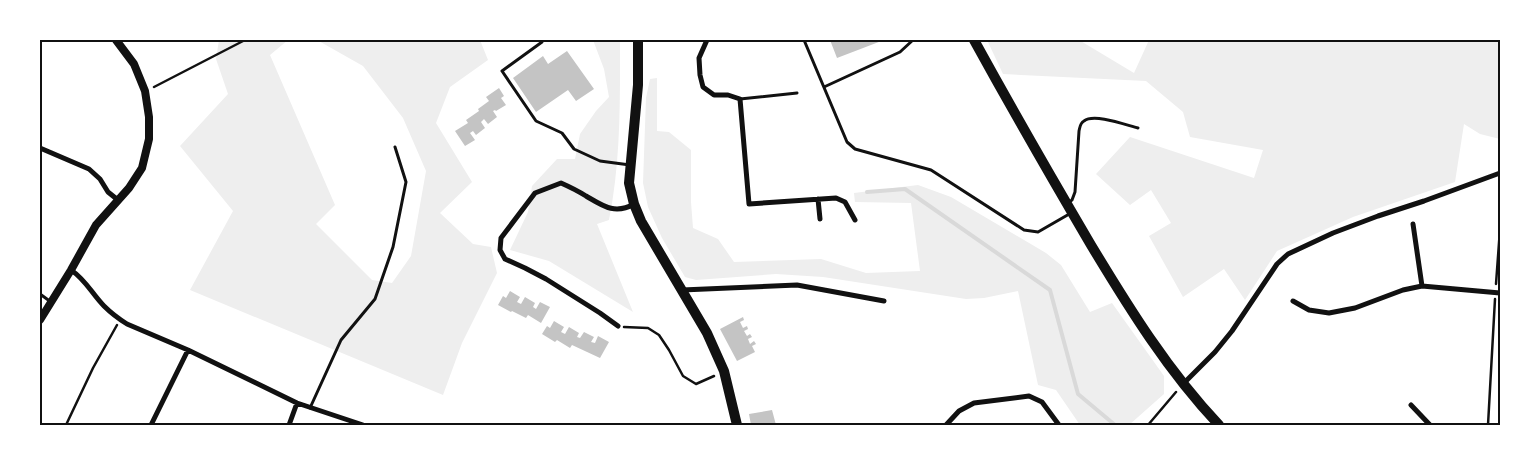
<svg xmlns="http://www.w3.org/2000/svg" width="1540" height="465" font-family="Lato,sans-serif">
	<style>
		.green { fill: #eee }
		.lines { fill: none; stroke-linecap: round; stroke-linejoin: round }
		.stream { stroke: #d9d9d9; stroke-width: 4 }
		.building { fill: #c4c4c4 }
		.path { stroke: #111; stroke-width: 2.5 }
		.service { stroke: #111; stroke-width: 3 }
		.minor { stroke: #111; stroke-width: 5 }
		.tertiary { stroke: #111; stroke-width: 8 }
		.primary { stroke: #111; stroke-width: 10 }
		.neatline { fill: none; stroke: #111; stroke-width: 2 }
	</style>
	<rect width="100%" height="100%" fill="#fff"/>
	<path class="green" d="M219 40H288L270 55 335 205 316 224 372 280 392 283 411 256 426 171 403 118 363 66 317 40H480L488 60 450 87 436 123 472 182 440 213 473 244 491 247 497 273 462 343 443 395 190 290 233 211 180 146 228 94 216 59Z
		M593 40H620C620 100 621 161 609 220L597 224 633 312 549 261 510 250 528 212 532 186 557 159H575L580 134 596 111 609 97 604 69Z
		M987 40H1079L1134 73 1149 40H1500V139L1480 134 1464 124 1455 182 1353 217 1277 251 1245 300 1224 269 1183 297 1149 236 1171 223 1151 190 1130 205 1096 174 1130 137 1254 178 1263 150 1190 137 1183 112 1146 81 1003 74Z
		M657 78V131L669 132 691 150V202L693 228 718 239 734 262 821 259 866 273 920 271 911 203 855 202 854 193 918 185 951 197 1046 253 1061 265 1090 312 1112 303 1164 376V394L1129 425H1080L1056 390 1038 385 1018 291 984 298 966 299 823 277 776 274 696 280 685 277 662 238 648 207 643 183 646 98 650 79Z"/>
	<g class="lines">
		<path class="stream" d="M867 192 905 189 1050 290 1078 394 1115 425"/>
	</g>
	<path class="building" d="M830 40H884L837 58Z
		M567 51 594 89 576 101 568 90 536 112 513 78 543 56 548 64Z
		M499 88 504 96 501 98 506 105 496 111 495 110 493 111 497 117 488 124 484 119 481 122 485 128 476 135 473 131 470 133 475 140 465 146 455 131 468 123 466 120 479 111 478 109 489 101 486 97Z
		M510 291 520 297 517 302 521 304 525 297 535 303 533 307 536 309 540 302 550 307 541 323 528 315 526 318 512 311 511 312 498 305 503 296 506 298Z
		M743 317 744 320 740 322 743 328 747 326 748 329 744 331 747 336 750 334 752 337 748 339 750 344 754 341 756 344 752 346 755 352 737 361 720 329Z
		M554 321 564 327 561 332 565 334 569 327 579 333 577 337 580 338 584 332 594 337 591 342 595 343 598 336 609 342 600 358 572 345 570 348 557 340 555 342 542 334 547 326 550 328Z
		M772 410 776 425H751L749 414Z"/>
	<g class="lines">
		<path class="path" d="M154 87 245 40
			M1496 284 1500 229
			M624 327 648 328 659 335 669 350 683 376 696 384 714 376
			M66 425 93 368 117 325
			M1148 425 1176 392
			M1488 425 1495 299"/>
		<path class="service" d="M804 40 847 142 855 149 931 170 1024 230 1038 232 1071 213
			M542 42 502 71 536 121 562 133 574 149 600 161 630 165
			M824 87 900 52 913 40
			M740 99 797 93
			M1069 202 1072 200 1075 192 1079 131C1080 127 1080 123 1084 121 1094 113 1126 125 1138 128
			M40 294 51 302
			M310 408 341 340 375 299 393 247 406 182 395 147"/>
		<path class="minor" d="M707 40 699 58 700 75 703 87 714 95H728L740 99 749 204 836 198 845 202 855 220
			M40 148 89 169 100 179 108 192 118 200
			M818 199 820 219
			M1413 224 1422 286
			M71 270C86 280 92 294 104 306 111 313 119 319 127 324L188 350 297 403 363 425
			M682 290 797 285 884 301
			M1293 301 1309 310 1329 313 1355 308 1403 290 1422 286 1500 293
			M618 326 600 313 546 279 525 268 505 259 500 250 501 238 535 193 561 183C570 187 578 191 586 196 603 206 615 215 634 204
			M1183 384 1215 352 1232 331 1277 264 1288 254 1333 233 1378 216 1424 201 1500 173
			M1411 405 1430 425
			M151 425 188 350
			M289 425 297 403
			M946 425 959 411 974 403 1029 396 1042 402 1059 425"/>
		<path class="tertiary" d="M40 320 71 270 96 225 129 188 142 168 149 139V117L145 91 134 64 116 40"/>
		<path class="primary" d="M638 40V85L629 183 634 204 641 221 707 333 724 371 737 425
			M974 40C1012 109 1051 177 1091 245 1129 308 1168 371 1219 425"/>
	</g>
	<rect width="1540" height="465" fill="none" stroke="#ffffff" stroke-width="82"/>
	<rect x="41" y="41" width="1458" height="383" class="neatline"/>
</svg>
